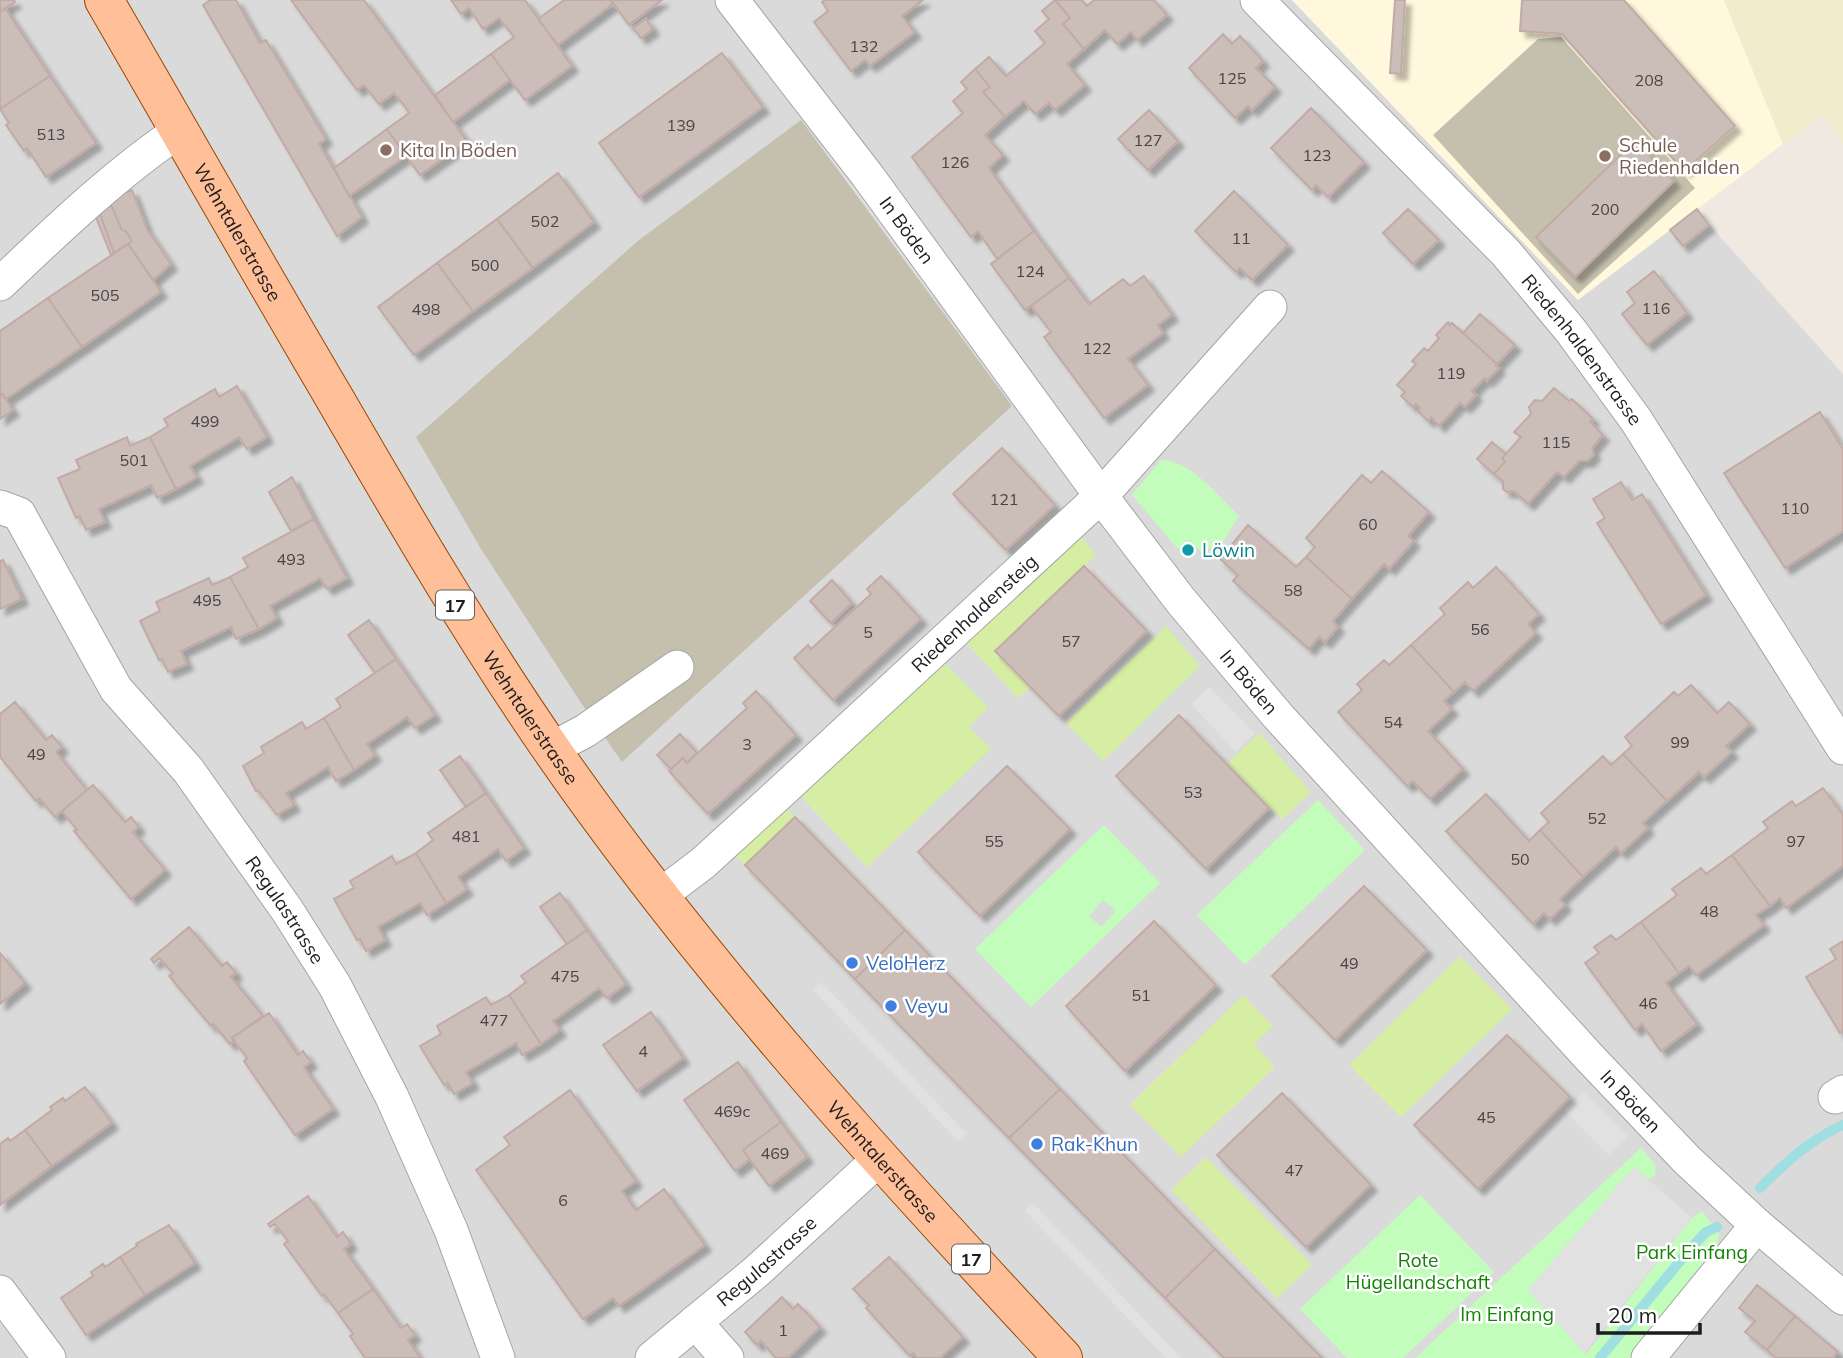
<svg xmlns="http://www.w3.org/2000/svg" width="1843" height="1358" font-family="Mulish,sans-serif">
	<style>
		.residential { fill: #dbdada }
		.education { fill: #fff8dc }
		.construction { fill: #c4c0ad }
		.farmland { fill: #f0eccc }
		.grass { fill: #d6eea4 }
		.park { fill: #c2fdbb; fill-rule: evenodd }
		.parking { fill: #e1e1e1 }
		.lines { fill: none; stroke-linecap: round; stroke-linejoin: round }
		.stream { stroke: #9fdee1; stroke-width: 10 }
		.building { fill: #cbbdb8; stroke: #c2aba4; stroke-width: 2; filter: url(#shadow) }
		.minor-casing { stroke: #a4a4a4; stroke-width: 35 }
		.major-casing { stroke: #974800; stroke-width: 40 }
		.minor { stroke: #fff; stroke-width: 33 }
		.major { stroke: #ffbf98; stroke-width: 38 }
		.education-dot { fill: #8d6e63; stroke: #fff; stroke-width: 2.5 }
		.culture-dot { fill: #0f9aa8; stroke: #fff; stroke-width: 2.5 }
		.shop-dot { fill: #3f7fe0; stroke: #fff; stroke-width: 2.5 }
		.labels { text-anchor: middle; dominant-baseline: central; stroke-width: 5; stroke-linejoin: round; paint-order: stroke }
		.number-label { font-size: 16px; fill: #484544 }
		.shield { fill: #fff; stroke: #616161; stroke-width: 2 }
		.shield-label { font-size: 18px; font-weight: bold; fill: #1d1d1d }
		.education-label { font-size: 19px; fill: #785e54; stroke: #fff; text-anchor: start }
		.street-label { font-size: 19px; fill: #1d1d1d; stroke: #fff }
		.culture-label { font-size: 19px; fill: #0d838f; stroke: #fff; text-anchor: start }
		.shop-label { font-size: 19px; fill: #366cbe; stroke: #fff; text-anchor: start }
		.park-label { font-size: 19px; fill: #118403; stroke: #fff }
	</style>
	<defs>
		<filter id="shadow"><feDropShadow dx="6" dy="6" stdDeviation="2" flood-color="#0004"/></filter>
	</defs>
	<rect width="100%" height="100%" fill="#efe9e2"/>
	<path class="residential" d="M0 0H1292L1578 300 1696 210 1843 374V1358H0Z"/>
	<path class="education" d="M1292 0H1724L1783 144 1578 300Z"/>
	<path class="construction" d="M1561 37 1695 188 1578 294 1433 135 1538 39Z
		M801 120 1012 406 622 762 587 712 481 549 416 437 639 240Z"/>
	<path class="farmland" d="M1724 0H1843V144L1823 115 1783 144Z"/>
	<path class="grass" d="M1076 531 1096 555 996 651 1030 687 1018 698 962 638Z
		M1166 626 1200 666 1103 761 1066 723Z
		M938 656 988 707 969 727 991 749 867 867 796 791Z
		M1259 733 1311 792 1282 820 1228 763Z
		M783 805 795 817 745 865 733 853Z
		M1460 956 1512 1009 1401 1117 1349 1065Z
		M1243 995 1273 1026 1254 1044 1275 1067 1181 1157 1130 1105Z
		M1206 1157 1312 1265 1277 1298 1171 1190Z"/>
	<path class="park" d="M1161 460C1192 461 1218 496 1239 516L1223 542 1201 552 1190 540 1178 549 1132 495Z
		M1318 800 1365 850 1245 965 1197 915Z
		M1104 825 1160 883 1031 1007 975 949ZM1103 900 1116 911 1101 927 1089 916Z
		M1641 1148 1656 1165 1655 1176 1648 1179 1634 1167 1528 1290 1586 1354 1692 1218 1702 1211 1719 1233 1717 1254 1633 1358H1415Z
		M1420 1195 1494 1272 1403 1358H1347L1300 1309Z"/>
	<path class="parking" d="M831 141 940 290 932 296 822 147Z
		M1209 687 1255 733 1236 752 1191 704Z
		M821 982 966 1133 958 1141 813 990Z
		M1583 1092 1628 1137 1609 1155 1564 1110Z
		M1634 1167 1692 1218 1584 1353 1528 1290Z
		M1033 1203 1181 1358H1166L1025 1211Z"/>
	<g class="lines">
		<path class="stream" d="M1760 1188C1785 1163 1811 1139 1843 1125
			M1600 1358 1690 1249 1706 1232 1717 1227"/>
	</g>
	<path class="building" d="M0 0H14L15 2 0 12Z
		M210 0H236L260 43 266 40 326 139 319 144 362 217 337 236 203 5Z
		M291 0H364L467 141 420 175 387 129 409 113 403 104 394 93 379 104 364 85 357 90Z
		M451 0H525L572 66 525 100 491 54 514 37 499 18 483 29 469 8 461 14Z
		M564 0H611L613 4 558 45 538 19Z
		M611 0H662L629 25Z
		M825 0H923L902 16 915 32 870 66 865 60 851 71 814 22 828 11 822 2Z
		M1055 0H1082L1087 6 1094 0H1154L1167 15 1137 40 1131 32 1117 44 1105 30 1084 49 1063 24 1070 18Z
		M1055 0 1070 18 1063 24 1084 49 1067 64 1085 85 1055 110 1049 103 1035 114 1024 101 1005 117 983 92 990 87 975 69 989 57 1006 76 1045 43 1035 31 1049 19 1042 11Z
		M1395 0H1405L1401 74 1390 73Z
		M1522 0H1624L1735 126 1684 171 1562 34 1520 31Z
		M5 8 50 76 0 109V12Z
		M646 19 653 29 641 38 633 28Z
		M1223 34 1232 44 1240 36 1263 61 1256 68 1275 87 1252 110 1248 106 1235 118 1189 68Z
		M722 53 763 107 639 197 599 143Z
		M491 54 510 80 453 122 435 95Z
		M975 69 990 87 983 92 1005 117 985 135 1003 155 989 168 1034 231 997 259 978 231 971 237 912 157 963 113 953 101 967 89 961 82Z
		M50 76 96 143 46 177 27 148 24 151 6 125 9 123 0 109Z
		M1311 108 1364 162 1328 197 1316 185 1312 190 1271 148Z
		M1149 110 1178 141 1148 170 1118 139Z
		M387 129 406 156 349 196 334 168Z
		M1635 141 1674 181 1575 277 1536 237Z
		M558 173 594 222 533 268 497 219Z
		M132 190 147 229 171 264 153 280 128 244 132 241 126 231 122 230 111 205 99 211 114 253 111 255 91 205Z
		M1234 191 1288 245 1252 280 1240 268 1236 272 1195 231Z
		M111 205 122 230 126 231 132 241 114 253 99 211Z
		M1408 209 1439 240 1413 264 1383 233Z
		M1697 209 1709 225 1683 246 1670 230Z
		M497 219 533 268 473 311 437 263Z
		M1034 231 1069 278 1025 310 991 264Z
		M128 244 161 292 82 347 48 298Z
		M437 263 473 311 414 355 378 307Z
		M1654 271 1687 313 1647 345 1622 314 1635 303 1627 292Z
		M1144 276 1172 315 1158 325 1163 333 1128 359 1148 385 1104 418 1044 337 1051 332 1031 306 1069 278 1089 304 1123 279 1130 286Z
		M48 298 82 347 6 399 0 391V331Z
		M1480 314 1515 345 1497 364 1463 333Z
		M1448 322 1450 325 1452 323 1497 364 1496 366 1499 368 1487 381 1485 378 1472 391 1476 395 1465 407 1460 403 1439 426 1431 417 1428 421 1418 411 1420 408 1416 404 1413 407 1401 396 1405 392 1397 385 1416 364 1412 361 1424 348 1428 351 1439 338 1436 335Z
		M237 386 267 437 247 449 239 437 190 466 197 477 176 489 150 437 168 426 164 419 215 389 219 397Z
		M1554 388 1569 401 1572 399 1593 419 1590 422 1603 435 1592 448 1594 454 1588 461H1579L1564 477 1557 472 1528 504 1514 491 1507 492 1503 489V481L1494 474 1505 462 1502 458 1521 437 1514 432 1531 414 1529 407 1535 400 1542 401Z
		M0 391 13 410 0 419Z
		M1820 412 1843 449V531L1785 568 1724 473Z
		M127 437 130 446 150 437 176 489 157 498 151 485 99 509 105 522 86 530 80 516 76 518 58 478 80 469 76 460Z
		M1492 442 1506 454 1502 458 1505 462 1494 474 1477 459Z
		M1002 448 1055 505 1006 550 953 494Z
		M1382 471 1429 512 1408 536 1414 541 1389 569 1384 564 1352 599 1306 557 1315 547 1306 538 1362 475 1371 483Z
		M292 477 314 519 291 531 269 492Z
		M1621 482 1632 500 1642 494 1706 595 1661 624 1597 523 1605 518 1593 499Z
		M314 519 347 578 327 589 320 578 270 606 277 618 259 629 230 577 248 567 243 558Z
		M1248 525 1296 567 1306 557 1352 599 1333 621 1338 627 1325 642 1319 637 1309 649 1233 581 1238 575 1220 559Z
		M3 560 22 599 0 609V561Z
		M1084 566 1147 631 1059 716 995 651Z
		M1496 567 1539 614 1528 624 1536 633 1473 691 1465 682 1454 692 1411 645 1445 614 1440 608 1468 582 1473 588Z
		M881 576 921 619 833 700 794 658 808 645 811 649 871 594 867 589Z
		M230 577 259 629 236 639 231 627 181 651 187 664 168 672 162 659 159 660 140 621 160 611 156 602 209 578 212 585Z
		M832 580 852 603 831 623 810 601Z
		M369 620 396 659 375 673 348 635Z
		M1411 645 1454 692 1444 701 1452 709 1428 731 1463 769 1430 799 1413 781 1407 786 1338 712 1362 690 1357 684 1384 660 1389 665Z
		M396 659 435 715 415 728 407 717 367 744 375 755 354 770 324 718 341 707 336 699Z
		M1691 685 1717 713 1729 702 1750 724 1726 746 1732 752 1704 777 1699 772 1667 801 1623 754 1632 746 1625 737 1674 692 1678 696Z
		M756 691 796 735 708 814 669 771 683 758 687 763 747 708 743 703Z
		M15 702 46 740 52 735 62 747 56 752 87 790 55 817 39 798 36 801 0 757V714Z
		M1179 715 1269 808 1206 869 1116 776Z
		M324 718 354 770 336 781 328 767 286 793 294 805 277 815 258 790 256 791 243 766 264 753 261 747 302 722 306 729Z
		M680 734 697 753 687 763 683 758 671 769 657 755Z
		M1623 754 1667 801 1643 823 1648 828 1621 853 1616 847 1583 877 1540 830 1549 822 1541 813 1603 756 1611 765Z
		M460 756 486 793 466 807 440 770Z
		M1007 766 1070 829 980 916 918 852Z
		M93 785 125 822 131 817 139 827 133 832 165 870 131 899 74 831 77 830 62 811Z
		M1823 788 1843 815V866L1786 908 1780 898 1770 906 1732 855 1768 828 1763 822 1792 801 1796 806Z
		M486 793 524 848 506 861 498 849 458 877 467 889 446 903 416 853 433 840 428 833Z
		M1486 794 1529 841 1540 830 1583 877 1560 899 1565 905 1550 919 1544 913 1533 924 1446 831Z
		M795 817 905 930 855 979 745 865Z
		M416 853 446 903 427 915 420 903 378 927 385 940 366 951 360 939 357 940 334 899 354 888 350 881 392 856 396 864Z
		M1732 855 1770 906 1756 915 1764 925 1696 975 1689 966 1679 973 1641 922 1677 895 1672 889 1701 868 1706 874Z
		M1364 886 1427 950 1335 1040 1272 976Z
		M560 893 587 930 567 944 540 907Z
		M1154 921 1216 985 1125 1071 1066 1006Z
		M1641 922 1679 973 1666 983 1697 1024 1661 1051 1642 1024 1635 1030 1585 963 1599 953 1594 947 1611 935 1616 940Z
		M189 927 222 966 227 962 236 973 231 977 263 1016 232 1038 234 1040 230 1044 213 1024 211 1026 169 976 173 973 159 958 154 963 151 959Z
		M587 930 626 984 607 998 599 988 553 1021 560 1030 541 1044 509 995 526 982 521 976Z
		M905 930 1060 1089 1009 1138 855 979Z
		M1843 941V1031L1840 1033 1806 977 1836 959 1830 949Z
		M0 953 25 983 0 1004Z
		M509 995 541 1044 522 1055 516 1043 466 1072 473 1083 454 1094 448 1083 444 1085 420 1046 441 1034 437 1026 486 997 491 1005Z
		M651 1012 683 1058 637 1091 603 1045Z
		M269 1013 298 1055 303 1051 311 1062 304 1067 333 1109 295 1135 244 1061 247 1058 232 1038Z
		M1507 1035 1570 1097 1478 1189 1414 1125Z
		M738 1062 781 1122 743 1150 750 1159 735 1171 684 1100Z
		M85 1087 112 1123 52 1166 25 1130 52 1110 50 1107 63 1098 65 1101Z
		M1060 1089 1215 1249 1165 1298 1009 1138Z
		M570 1090 636 1181 622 1191 636 1210 664 1189 705 1245 619 1306 613 1298 583 1319 476 1170 510 1145 504 1137Z
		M1282 1093 1371 1185 1306 1247 1217 1155Z
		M781 1122 807 1157 769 1186 743 1150Z
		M25 1130 52 1166 0 1205V1144L8 1138 10 1141Z
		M308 1196 337 1237 343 1232 351 1244 344 1249 373 1289 338 1313 324 1294 322 1296 284 1244 288 1241 275 1224 270 1227 268 1224Z
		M169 1225 195 1263 145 1295 120 1257 137 1246 136 1244Z
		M1215 1249 1322 1358H1224L1165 1298Z
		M120 1257 145 1295 86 1335 61 1298 93 1276 91 1272 103 1264 105 1267Z
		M889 1257 963 1337 940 1358H917L913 1353 910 1356 866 1308 869 1305 853 1289Z
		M1757 1285 1795 1316 1767 1350 1745 1332 1755 1321 1739 1308Z
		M373 1289 401 1328 407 1324 415 1335 408 1340 420 1358H365L350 1336 353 1334 338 1313Z
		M782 1297 793 1309 798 1304 820 1327 788 1358H776L761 1341 757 1345 745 1332Z
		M1795 1316 1838 1352 1833 1358H1776L1767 1350Z"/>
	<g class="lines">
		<defs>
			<g id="minor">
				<path id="s1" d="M732 0 867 175 1101 496 1181 601 1278 716 1589 1057 1687 1160 1757 1225 1843 1298"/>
				<path id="s2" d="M1257 0 1506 253 1571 331 1636 420 1843 748"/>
				<path d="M0 284C57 230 114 175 179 131"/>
				<path id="s3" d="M0 507 19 514 116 689 188 770 287 910 335 986 392 1097 451 1230 498 1358"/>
				<path d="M551 749 585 731 677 667"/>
				<path id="s4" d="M658 897 703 863 783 790 1101 496 1270 307"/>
				<path d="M1835 1097 1843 1092"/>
				<path d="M0 1292 49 1358"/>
				<path d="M695 1322 727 1358"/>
				<path id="s5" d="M652 1358 757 1271 879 1159"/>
				<path d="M1648 1358 1757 1225"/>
			</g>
			<g id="major">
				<path id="s6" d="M104 0C181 133 257 267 335 399 404 518 473 636 551 749 702 967 882 1164 1063 1358"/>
			</g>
		</defs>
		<use href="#minor" class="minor-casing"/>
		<use href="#major" class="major-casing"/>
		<use href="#minor" class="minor"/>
		<use href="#major" class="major"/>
	</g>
	<g class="education-dot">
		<circle cx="386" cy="150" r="7"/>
		<circle cx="1605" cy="156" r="7"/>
	</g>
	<circle class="culture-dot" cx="1188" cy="550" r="7"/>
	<g class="shop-dot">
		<circle cx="852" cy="963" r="7"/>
		<circle cx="891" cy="1006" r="7"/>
		<circle cx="1037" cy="1144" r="7"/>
	</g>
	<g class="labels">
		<g class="number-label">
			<text x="864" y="46">132</text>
			<text x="1232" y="78">125</text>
			<text x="1649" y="80">208</text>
			<text x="681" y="125">139</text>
			<text x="51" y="134">513</text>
			<text x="1148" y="140">127</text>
			<text x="1317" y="155">123</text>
			<text x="955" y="162">126</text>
			<text x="1605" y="209">200</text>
			<text x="545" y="221">502</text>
			<text x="1241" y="238">11</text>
			<text x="485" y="265">500</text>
			<text x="1030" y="271">124</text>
			<text x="105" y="295">505</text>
			<text x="1656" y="308">116</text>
			<text x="426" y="309">498</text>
			<text x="1097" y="348">122</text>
			<text x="1451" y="373">119</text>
			<text x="205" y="421">499</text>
			<text x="1556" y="442">115</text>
			<text x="134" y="460">501</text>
			<text x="1004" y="499">121</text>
			<text x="1795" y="508">110</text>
			<text x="1368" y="524">60</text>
			<text x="291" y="559">493</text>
			<text x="1293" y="590">58</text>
			<text x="207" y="600">495</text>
			<text x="1480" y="629">56</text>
			<text x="868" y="632">5</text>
			<text x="1071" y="641">57</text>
			<text x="1393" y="722">54</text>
			<text x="1680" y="742">99</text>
			<text x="747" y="744">3</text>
			<text x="36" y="754">49</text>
			<text x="1193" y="792">53</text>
			<text x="1597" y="818">52</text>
			<text x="466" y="836">481</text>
			<text x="994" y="841">55</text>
			<text x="1796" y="841">97</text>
			<text x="1520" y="859">50</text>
			<text x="1709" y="911">48</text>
			<text x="1349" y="963">49</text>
			<text x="565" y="976">475</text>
			<text x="1141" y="995">51</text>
			<text x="1648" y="1003">46</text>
			<text x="494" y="1020">477</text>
			<text x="643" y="1051">4</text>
			<text x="732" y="1111">469c</text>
			<text x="1486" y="1117">45</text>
			<text x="775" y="1153">469</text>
			<text x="1294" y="1170">47</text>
			<text x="563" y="1200">6</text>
			<text x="783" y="1330">1</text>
		</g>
		<g class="shield">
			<rect x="436" y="590.5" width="38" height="29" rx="5"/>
			<rect x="952" y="1244.5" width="38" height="29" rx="5"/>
		</g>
		<g class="shield-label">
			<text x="455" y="605">17</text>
			<text x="971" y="1259">17</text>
		</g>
		<g class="education-label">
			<text x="1619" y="145">Schule<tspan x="1619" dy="22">Riedenhalden</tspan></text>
			<text x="400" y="150">Kita In Böden</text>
		</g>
		<g class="street-label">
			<text stroke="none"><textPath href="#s1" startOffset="289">In Böden</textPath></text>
			<text stroke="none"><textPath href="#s6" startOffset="268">Wehntalerstrasse</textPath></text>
			<text stroke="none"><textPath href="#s2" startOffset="478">Riedenhaldenstrasse</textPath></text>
			<text stroke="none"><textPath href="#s4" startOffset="425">Riedenhaldensteig</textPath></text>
			<text stroke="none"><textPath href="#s1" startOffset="856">In Böden</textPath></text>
			<text stroke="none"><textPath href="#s6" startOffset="835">Wehntalerstrasse</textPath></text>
			<text stroke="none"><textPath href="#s3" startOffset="499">Regulastrasse</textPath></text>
			<text stroke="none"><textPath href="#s1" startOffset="1423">In Böden</textPath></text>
			<text stroke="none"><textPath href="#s6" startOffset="1402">Wehntalerstrasse</textPath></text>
			<text stroke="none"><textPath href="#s5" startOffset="150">Regulastrasse</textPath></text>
		</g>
		<g class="culture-label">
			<text x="1202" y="550">Löwin</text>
		</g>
		<g class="shop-label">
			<text x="866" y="963">VeloHerz</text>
			<text x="905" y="1006">Veyu</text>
			<text x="1051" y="1144">Rak-Khun</text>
		</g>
		<g class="park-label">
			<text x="1692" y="1252">Park Einfang</text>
			<text x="1418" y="1260">Rote<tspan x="1418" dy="22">Hügellandschaft</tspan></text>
			<text x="1507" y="1314">Im Einfang</text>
		</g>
	</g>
	<path d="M1598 1323v10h102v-10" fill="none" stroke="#1d1d1d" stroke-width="3.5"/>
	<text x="1608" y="1323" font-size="21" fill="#1d1d1d" stroke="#ffffff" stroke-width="5" paint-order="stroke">20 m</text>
</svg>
